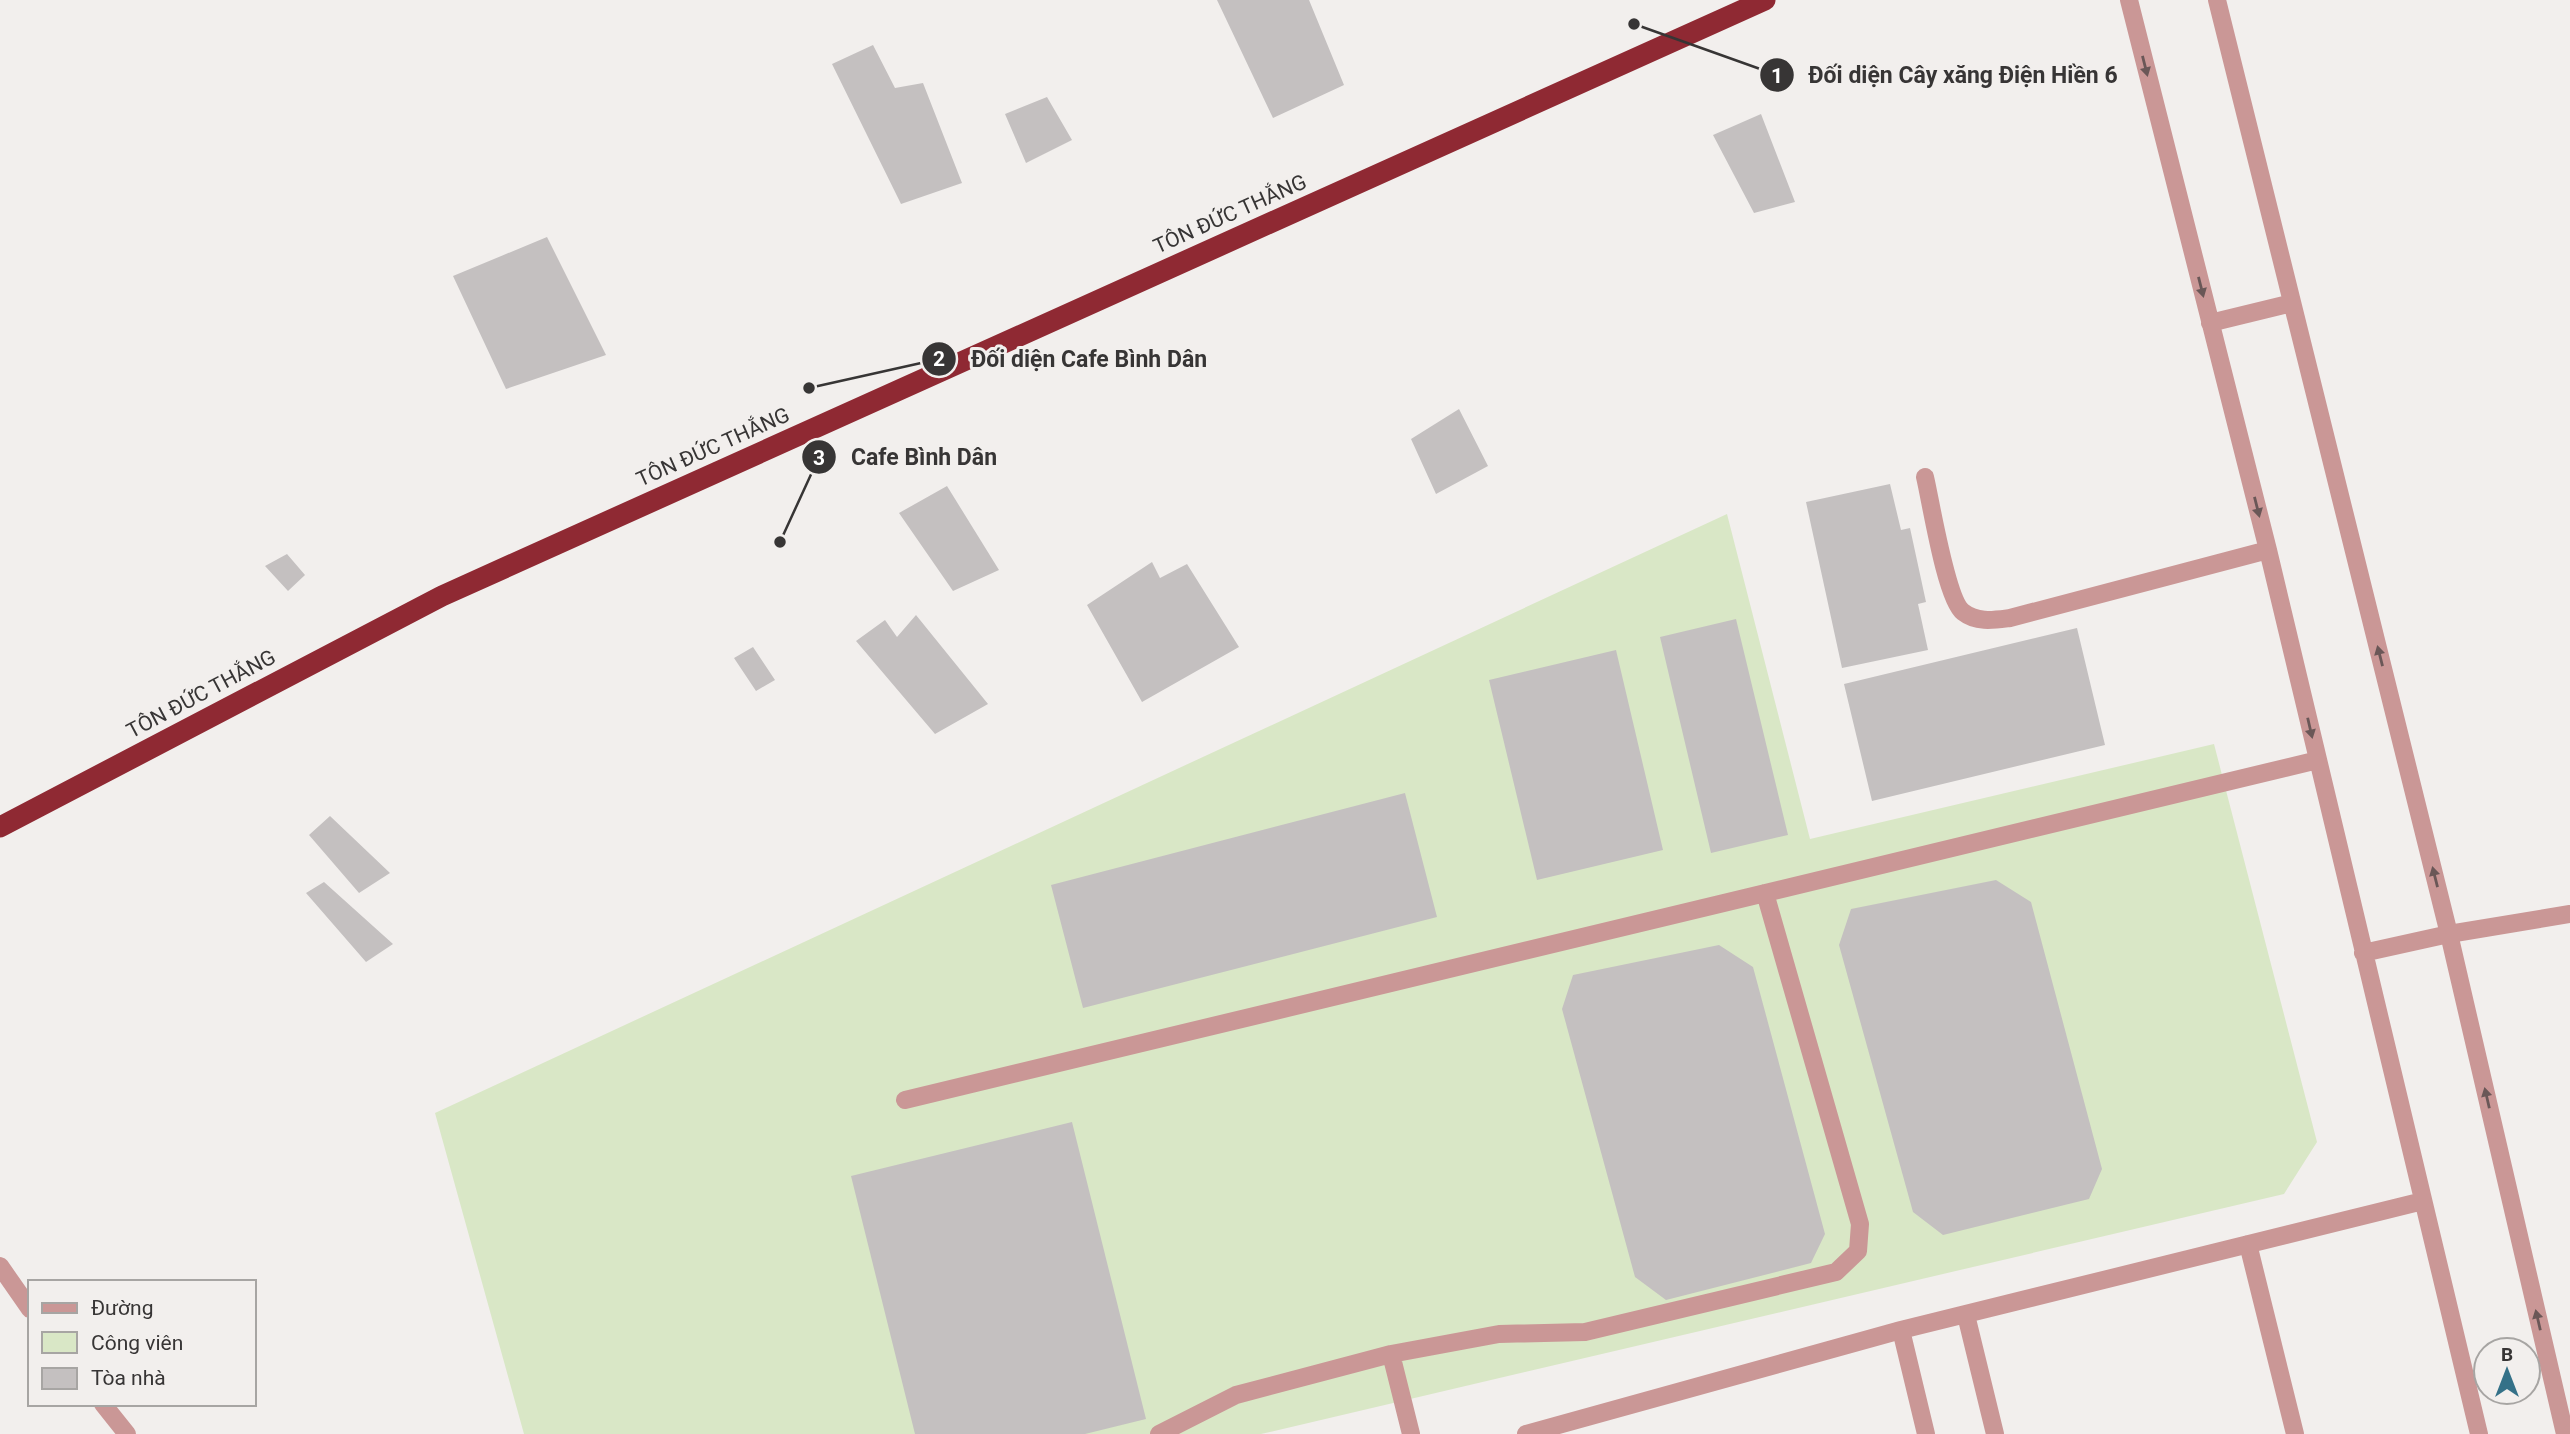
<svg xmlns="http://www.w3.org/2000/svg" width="2570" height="1434" font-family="Roboto,sans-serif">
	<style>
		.green { fill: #d9e7c6 }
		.building { fill: #c4c0c0 }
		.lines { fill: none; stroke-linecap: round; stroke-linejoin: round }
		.minor { stroke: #ca9796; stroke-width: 18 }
		.highway { stroke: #8f2933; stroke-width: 21 }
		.oneway { fill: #6a5757 }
		.labels { text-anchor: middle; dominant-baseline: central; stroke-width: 6; stroke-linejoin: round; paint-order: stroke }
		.street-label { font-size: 21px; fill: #373535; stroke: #f2efed }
		.leader { fill: none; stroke: #373535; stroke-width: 2.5 }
		.callout-dot { fill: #373535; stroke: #f2efed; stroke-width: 2.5 }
		.mark-label { font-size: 21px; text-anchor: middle; font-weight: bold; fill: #fff }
		.callout-label { font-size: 23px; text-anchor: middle; font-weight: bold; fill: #373535; stroke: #f2efed; stroke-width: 6; stroke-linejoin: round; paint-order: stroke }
	</style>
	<rect width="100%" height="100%" fill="#f2efed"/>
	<path class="green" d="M1727 514 1810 839 2214 744 2317 1142 2284 1194 1261 1434H524L435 1113Z"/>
	<path class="building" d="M1217 0H1309L1344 85 1273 118Z
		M873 45 895 88 923 83 962 183 901 204 832 64Z
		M1047 97 1072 140 1026 163 1005 114Z
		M1761 114 1795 202 1754 213 1713 135Z
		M547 237 606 355 506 389 453 276Z
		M1459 409 1488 466 1436 494 1411 439Z
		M1890 484 1901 530 1910 528 1926 602 1918 604 1928 650 1842 668 1806 502Z
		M947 486 999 570 953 591 899 513Z
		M287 554 305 575 288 591 265 566Z
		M1152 562 1160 578 1187 564 1239 647 1142 702 1087 605Z
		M916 615 988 704 935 734 856 641 885 620 897 637Z
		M1736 619 1788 835 1711 853 1660 637Z
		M2077 628 2105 745 1872 801 1844 684Z
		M753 647 775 680 756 691 734 658Z
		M1616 650 1663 850 1537 880 1489 680Z
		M1405 793 1437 917 1083 1008 1051 885Z
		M330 816 390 873 359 893 309 835Z
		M1996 880 2031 902 2102 1169 2089 1199 1943 1235 1913 1212 1839 945 1851 909Z
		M324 882 393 944 366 962 306 893Z
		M1719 945 1753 967 1825 1234 1811 1263 1666 1300 1635 1277 1562 1009 1573 975Z
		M1072 1122 1146 1419 1085 1434H915L851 1176Z"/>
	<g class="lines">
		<path class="minor" d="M2129 0 2268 550 2479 1434
			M2217 0 2449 934 2565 1434
			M2210 323 2292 303
			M1925 477C1931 502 1946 599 1963 612 1977 623 1994 620 2010 618L2268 550
			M2363 953 2449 934 2570 914
			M905 1100 2318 760
			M2248 1244 2295 1434
			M0 1266 30 1309
			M1966 1315 1995 1434
			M1901 1330 1926 1434
			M1391 1354 1411 1434
			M103 1404 127 1434
			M1159 1434 1236 1395 1391 1354 1499 1334 1585 1332 1836 1272 1858 1251 1860 1224 1765 893
			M1526 1434 1901 1330 2423 1201"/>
		<path class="highway" d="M0 827 442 596 1765 0"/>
	</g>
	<defs><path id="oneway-solid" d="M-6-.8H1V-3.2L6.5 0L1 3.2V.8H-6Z" transform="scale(1.75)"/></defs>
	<g class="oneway">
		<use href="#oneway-solid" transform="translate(2145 66) rotate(76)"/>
		<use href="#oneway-solid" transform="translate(2201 287) rotate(76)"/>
		<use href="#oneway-solid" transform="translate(2257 507) rotate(76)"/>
		<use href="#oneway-solid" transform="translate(2380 656) rotate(-104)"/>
		<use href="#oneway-solid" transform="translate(2310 728) rotate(77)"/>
		<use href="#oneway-solid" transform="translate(2435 877) rotate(-104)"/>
		<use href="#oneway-solid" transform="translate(2487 1098) rotate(-103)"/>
		<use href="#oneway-solid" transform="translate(2538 1320) rotate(-103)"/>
	</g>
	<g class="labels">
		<g class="street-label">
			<text transform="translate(1230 214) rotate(-24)">TÔN ĐỨC THẮNG</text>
			<text transform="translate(713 447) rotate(-24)">TÔN ĐỨC THẮNG</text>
			<text transform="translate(201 694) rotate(-28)">TÔN ĐỨC THẮNG</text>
		</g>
	</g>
	<path class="leader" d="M1634 24L1777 75M809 388L939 359M780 542L819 457"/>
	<g class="callout-dot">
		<circle cx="1634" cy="24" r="7"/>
		<circle cx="809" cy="388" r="7"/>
		<circle cx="780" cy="542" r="7"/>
		<circle cx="1777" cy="75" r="18"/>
		<circle cx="939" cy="359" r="18"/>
		<circle cx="819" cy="457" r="18"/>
	</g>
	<g class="mark-label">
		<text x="1777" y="83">1</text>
		<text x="939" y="366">2</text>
		<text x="819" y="465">3</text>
	</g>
	<g class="callout-label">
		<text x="1963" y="83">Đối diện Cây xăng Điện Hiền 6</text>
		<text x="1089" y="367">Đối diện Cafe Bình Dân</text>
		<text x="924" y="465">Cafe Bình Dân</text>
	</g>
	<rect x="28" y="1280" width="228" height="126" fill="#f2efed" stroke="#a7a5a3" stroke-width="2"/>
	<rect x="42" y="1303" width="35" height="10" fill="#ca9796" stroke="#a7a5a3" stroke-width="2"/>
	<text x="91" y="1315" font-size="21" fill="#373535">Đường</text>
	<rect x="42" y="1332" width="35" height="21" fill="#d9e7c6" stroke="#a7a5a3" stroke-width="2"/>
	<text x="91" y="1350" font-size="21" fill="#373535">Công viên</text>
	<rect x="42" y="1368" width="35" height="21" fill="#c4c0c0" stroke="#a7a5a3" stroke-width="2"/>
	<text x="91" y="1385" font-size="21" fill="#373535">Tòa nhà</text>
	<g transform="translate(2507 1371)"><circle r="33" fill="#f2efed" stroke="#a7a5a3" stroke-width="2"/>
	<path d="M0-5L12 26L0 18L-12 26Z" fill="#347188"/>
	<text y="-10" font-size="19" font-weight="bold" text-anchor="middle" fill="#373535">B</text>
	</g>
</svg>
